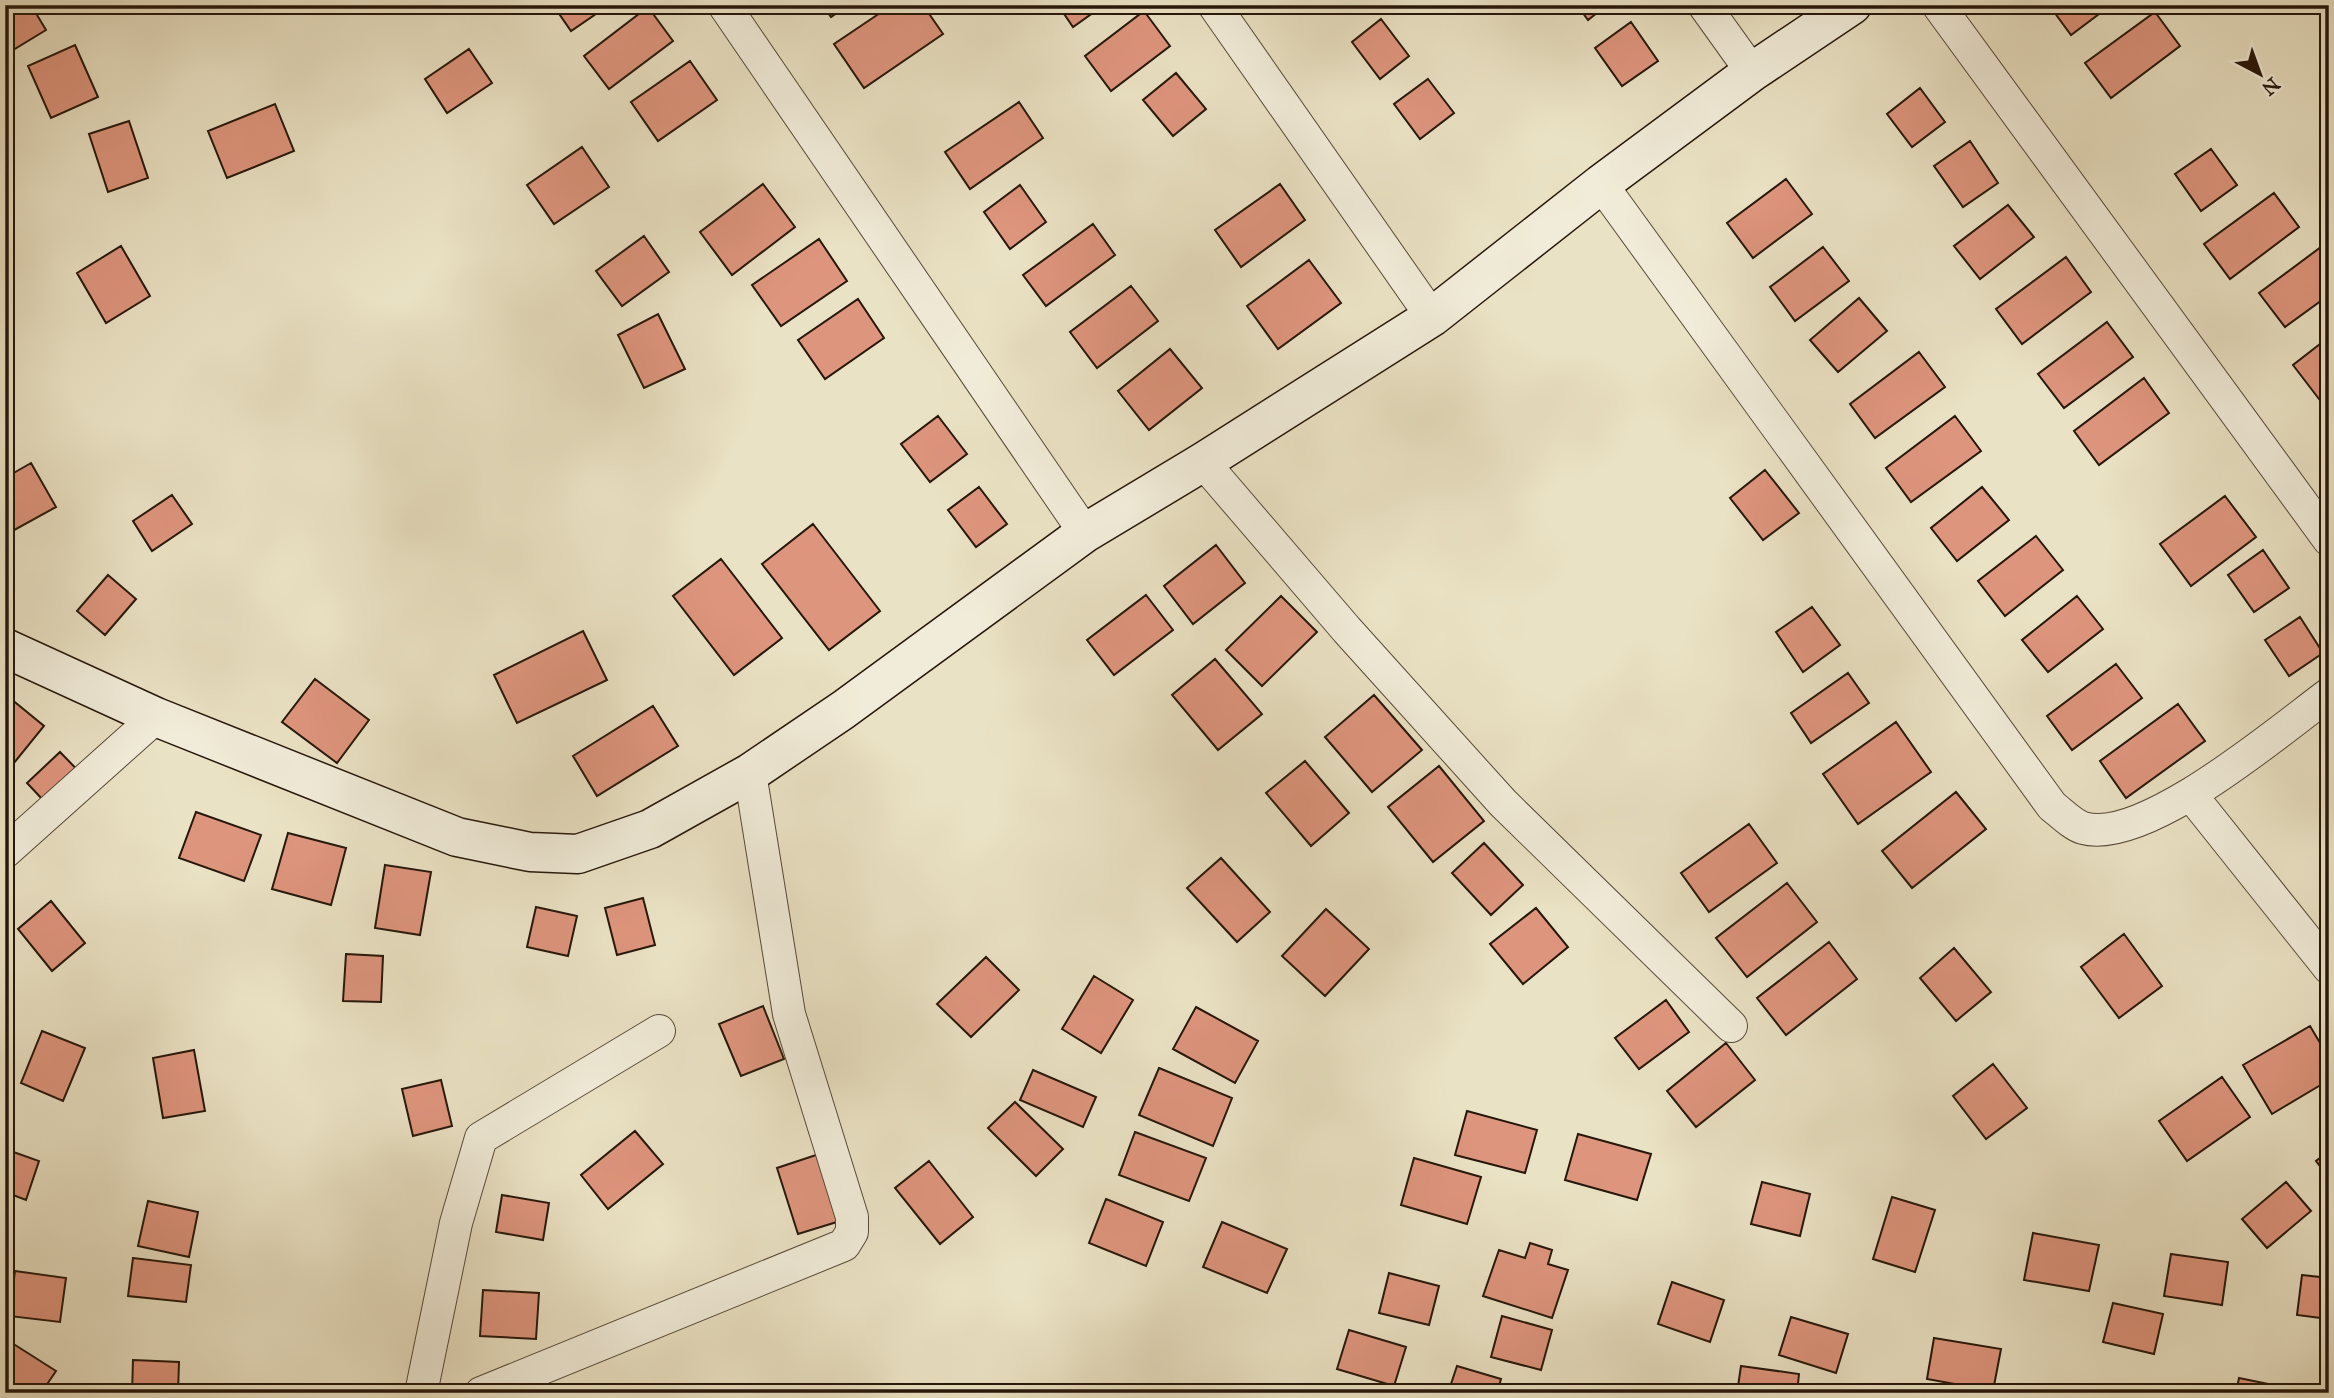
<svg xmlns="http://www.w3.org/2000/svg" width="2334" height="1398" font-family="'IM FELL Great Primer',serif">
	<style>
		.building { fill: #de957d; stroke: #26170a; stroke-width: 2 }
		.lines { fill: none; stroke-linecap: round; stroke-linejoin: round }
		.street-casing { stroke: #574a38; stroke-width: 34 }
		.secondary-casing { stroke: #26170a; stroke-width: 41 }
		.street { stroke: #f1ecd9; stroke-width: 32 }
		.secondary { stroke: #f1ecd9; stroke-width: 38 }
	</style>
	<rect width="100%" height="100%" fill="#eae2c4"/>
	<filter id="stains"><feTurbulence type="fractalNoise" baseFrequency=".00286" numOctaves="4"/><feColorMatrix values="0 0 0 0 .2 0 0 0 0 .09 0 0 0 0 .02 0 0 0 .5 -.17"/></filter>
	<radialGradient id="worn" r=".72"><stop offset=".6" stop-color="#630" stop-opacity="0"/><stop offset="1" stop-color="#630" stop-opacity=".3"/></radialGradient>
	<path class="building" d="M5 5H31L46 30 8 53 5 48Z
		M553 5H609L571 31Z
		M823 5H848L831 17Z
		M892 5H923L943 34 864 88 834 44Z
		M1058 5H1104L1073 27Z
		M1577 5H1607L1588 20Z
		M2049 5H2111L2071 35Z
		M648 7 673 41 609 89 584 56Z
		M1144 11 1170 46 1111 91 1085 56Z
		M2155 12 2180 46 2111 98 2085 63Z
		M1381 19 1409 56 1380 79 1352 42Z
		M1631 22 1658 61 1622 86 1595 48Z
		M75 45 98 97 51 118 28 66Z
		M469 49 492 83 447 113 425 79Z
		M690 61 717 100 658 141 631 102Z
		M1176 73 1206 109 1173 136 1143 100Z
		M1428 79 1454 113 1420 139 1394 104Z
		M1920 88 1945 122 1912 147 1887 114Z
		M1019 102 1043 138 970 189 945 152Z
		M275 104 294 151 227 178 208 131Z
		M129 121 148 178 108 192 89 134Z
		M1970 141 1998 183 1963 207 1934 166Z
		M582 147 609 187 554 224 527 185Z
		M2211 149 2237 185 2201 211 2175 174Z
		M1786 179 1812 214 1753 258 1727 223Z
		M763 184 795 227 732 275 700 232Z
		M1280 184 1305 220 1241 267 1215 230Z
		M1020 185 1046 222 1010 249 984 212Z
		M2274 193 2299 227 2230 279 2204 244Z
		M2008 205 2034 237 1980 279 1954 246Z
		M1093 224 1115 255 1046 306 1023 275Z
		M644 236 669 272 622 306 596 271Z
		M819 239 847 281 781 326 752 285Z
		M2329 241V295L2285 327 2259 293Z
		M121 246 150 296 106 323 77 273Z
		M1823 247 1849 281 1795 321 1770 287Z
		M2066 257 2091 292 2022 344 1996 309Z
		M1309 260 1341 303 1278 349 1247 306Z
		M1131 286 1158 321 1097 368 1070 332Z
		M1859 298 1887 331 1838 372 1810 340Z
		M858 299 884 338 825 379 798 340Z
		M658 314 685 369 644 388 618 335Z
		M2107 322 2133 357 2064 408 2038 374Z
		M2329 337V392L2319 399 2293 365Z
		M1170 349 1202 388 1149 430 1118 391Z
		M1919 352 1945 387 1875 438 1850 404Z
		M2144 378 2169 413 2099 465 2074 431Z
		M938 416 967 454 930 482 901 444Z
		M1955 416 1981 451 1911 502 1886 468Z
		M31 463 56 507 7 534 5 478Z
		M1765 470 1799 513 1763 540 1730 498Z
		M979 487 1007 524 976 547 948 510Z
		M1982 487 2009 520 1957 561 1931 528Z
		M172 495 192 524 152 551 133 521Z
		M2225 496 2256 537 2191 586 2160 544Z
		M813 524 880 611 829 650 762 564Z
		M2036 536 2063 570 2005 616 1978 581Z
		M1216 545 1245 583 1193 624 1164 586Z
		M2263 550 2289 588 2254 612 2228 575Z
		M721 559 782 638 734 675 673 596Z
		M108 575 136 599 105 635 77 611Z
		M1146 595 1173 630 1114 675 1087 640Z
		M1281 596 1317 632 1262 686 1226 650Z
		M2077 596 2103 629 2048 672 2022 640Z
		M1812 607 1840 645 1803 672 1776 632Z
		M2300 617 2323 653 2289 676 2265 640Z
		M583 631 607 680 517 723 494 675Z
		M1215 659 1262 714 1218 750 1172 695Z
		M2116 664 2142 698 2072 750 2047 716Z
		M1848 673 1869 703 1811 743 1791 713Z
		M315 679 369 720 337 763 282 722Z
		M5 694 44 726 14 763 5 756Z
		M1374 695 1422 750 1372 792 1325 737Z
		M2178 704 2205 741 2126 798 2100 761Z
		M653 706 678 746 597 796 573 756Z
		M1896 722 1931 772 1858 824 1823 774Z
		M60 752 93 786 60 818 27 783Z
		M1305 761 1349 813 1311 846 1266 793Z
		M1439 766 1484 821 1433 862 1388 807Z
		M1956 792 1986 829 1912 888 1882 851Z
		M196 812 261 835 244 881 179 858Z
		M1749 824 1777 863 1709 912 1681 873Z
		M288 833 346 848 331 905 272 889Z
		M1484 843 1523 885 1491 915 1452 873Z
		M1221 858 1270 912 1237 942 1187 888Z
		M385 865 431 872 420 935 375 928Z
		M1787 883 1817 922 1747 977 1716 938Z
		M643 898 655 945 617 955 605 908Z
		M51 901 85 943 52 971 18 929Z
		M536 907 577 916 568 956 527 947Z
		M1536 908 1568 947 1523 984 1490 944Z
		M1326 909 1369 949 1325 996 1282 956Z
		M2124 934 2162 986 2119 1018 2081 967Z
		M1829 942 1857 979 1786 1035 1757 998Z
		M1954 948 1991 992 1956 1021 1920 978Z
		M346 954 383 956 381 1002 343 1001Z
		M986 957 1019 990 971 1037 937 1004Z
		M1094 976 1133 1000 1101 1053 1062 1029Z
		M1666 1000 1689 1032 1639 1069 1615 1038Z
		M763 1006 784 1059 741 1076 719 1024Z
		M1196 1007 1258 1041 1235 1083 1173 1049Z
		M2310 1026 2329 1058V1080L2272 1114 2243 1065Z
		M42 1031 85 1048 63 1101 21 1083Z
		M1726 1043 1755 1080 1696 1127 1667 1091Z
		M194 1050 205 1111 163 1118 153 1058Z
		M1993 1064 2027 1108 1986 1139 1953 1096Z
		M1159 1068 1232 1098 1213 1146 1139 1115Z
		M1033 1070 1096 1097 1083 1127 1020 1100Z
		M2222 1077 2250 1117 2187 1161 2159 1121Z
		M441 1080 452 1126 413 1136 402 1089Z
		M1015 1102 1063 1149 1036 1176 988 1128Z
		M1467 1111 1537 1130 1525 1173 1455 1155Z
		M635 1131 663 1164 608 1209 581 1175Z
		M1135 1132 1206 1158 1189 1201 1119 1175Z
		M1578 1134 1651 1154 1637 1200 1565 1180Z
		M5 1149 39 1161 26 1200 5 1192Z
		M2329 1151V1178L2316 1161Z
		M819 1154 840 1221 798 1234 777 1168Z
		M1414 1158 1481 1177 1467 1224 1401 1205Z
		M929 1161 973 1217 940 1244 895 1188Z
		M1762 1182 1810 1194 1800 1236 1751 1224Z
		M2286 1182 2311 1211 2267 1248 2242 1219Z
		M502 1195 549 1203 543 1240 496 1232Z
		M1892 1197 1935 1210 1915 1272 1873 1259Z
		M1106 1199 1163 1222 1146 1266 1089 1243Z
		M148 1201 198 1212 189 1257 138 1246Z
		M1222 1222 1287 1249 1267 1293 1203 1267Z
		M2033 1233 2099 1245 2089 1291 2024 1280Z
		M1530 1243 1552 1250 1548 1264 1568 1270 1552 1318 1483 1296 1499 1250 1525 1258Z
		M2171 1254 2228 1262 2222 1305 2164 1296Z
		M133 1258 191 1265 186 1302 128 1296Z
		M15 1271 66 1278 60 1322 9 1316Z
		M1389 1273 1439 1286 1429 1325 1379 1313Z
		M2302 1275 2329 1278V1319L2297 1315Z
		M1672 1282 1724 1300 1710 1342 1658 1324Z
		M483 1290 539 1293 536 1339 480 1336Z
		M2113 1303 2163 1314 2154 1354 2103 1342Z
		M1502 1316 1552 1330 1541 1370 1491 1357Z
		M1791 1317 1848 1334 1836 1373 1779 1355Z
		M1349 1330 1406 1347 1394 1386 1337 1369Z
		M1934 1338 2001 1349 1993 1391 1927 1379Z
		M12 1343 56 1371 41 1393H5V1354Z
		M133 1360 179 1362 178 1393H132Z
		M1457 1366 1501 1379 1497 1393H1448Z
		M1741 1366 1799 1374 1797 1393H1737Z
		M2239 1378 2312 1393H2236Z"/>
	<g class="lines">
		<defs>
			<path id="street" d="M724 5 1085 533
				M1214 5 1432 317
				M1704 5 1752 72
				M1938 5 2329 540
				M1601 184 2052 806C2061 813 2073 825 2083 828 2144 846 2279 731 2329 694
				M1203 462 1347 630 1503 803 1731 1026
				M2191 795 2329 968
				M5 852 156 717
				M421 1393 456 1223 481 1138 659 1031
				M481 1393 844 1245 852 1232V1217L789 1014 750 773"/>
			<path id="secondary" d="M5 648 156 717 457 837 530 852 578 854 650 829 750 773 843 710 1085 533 1203 462 1432 317 1601 184 1752 72 1852 5"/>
		</defs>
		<use href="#street" class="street-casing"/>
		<use href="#secondary" class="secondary-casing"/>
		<use href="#street" class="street"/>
		<use href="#secondary" class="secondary"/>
	</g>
	<rect width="2334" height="1398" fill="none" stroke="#eae2c4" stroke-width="28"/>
	<rect x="7" y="7" width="2320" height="1384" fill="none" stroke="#26170a" stroke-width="3.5"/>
	<rect x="14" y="14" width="2306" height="1370" fill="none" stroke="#26170a" stroke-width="2"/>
	<g transform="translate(2260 74) rotate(139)" stroke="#f1ecd9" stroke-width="5" paint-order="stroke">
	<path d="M0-5L12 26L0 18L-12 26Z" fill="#26170a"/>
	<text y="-10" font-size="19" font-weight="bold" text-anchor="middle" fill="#26170a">N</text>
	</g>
	<rect width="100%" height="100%" filter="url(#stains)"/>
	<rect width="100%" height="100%" fill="url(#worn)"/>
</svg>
